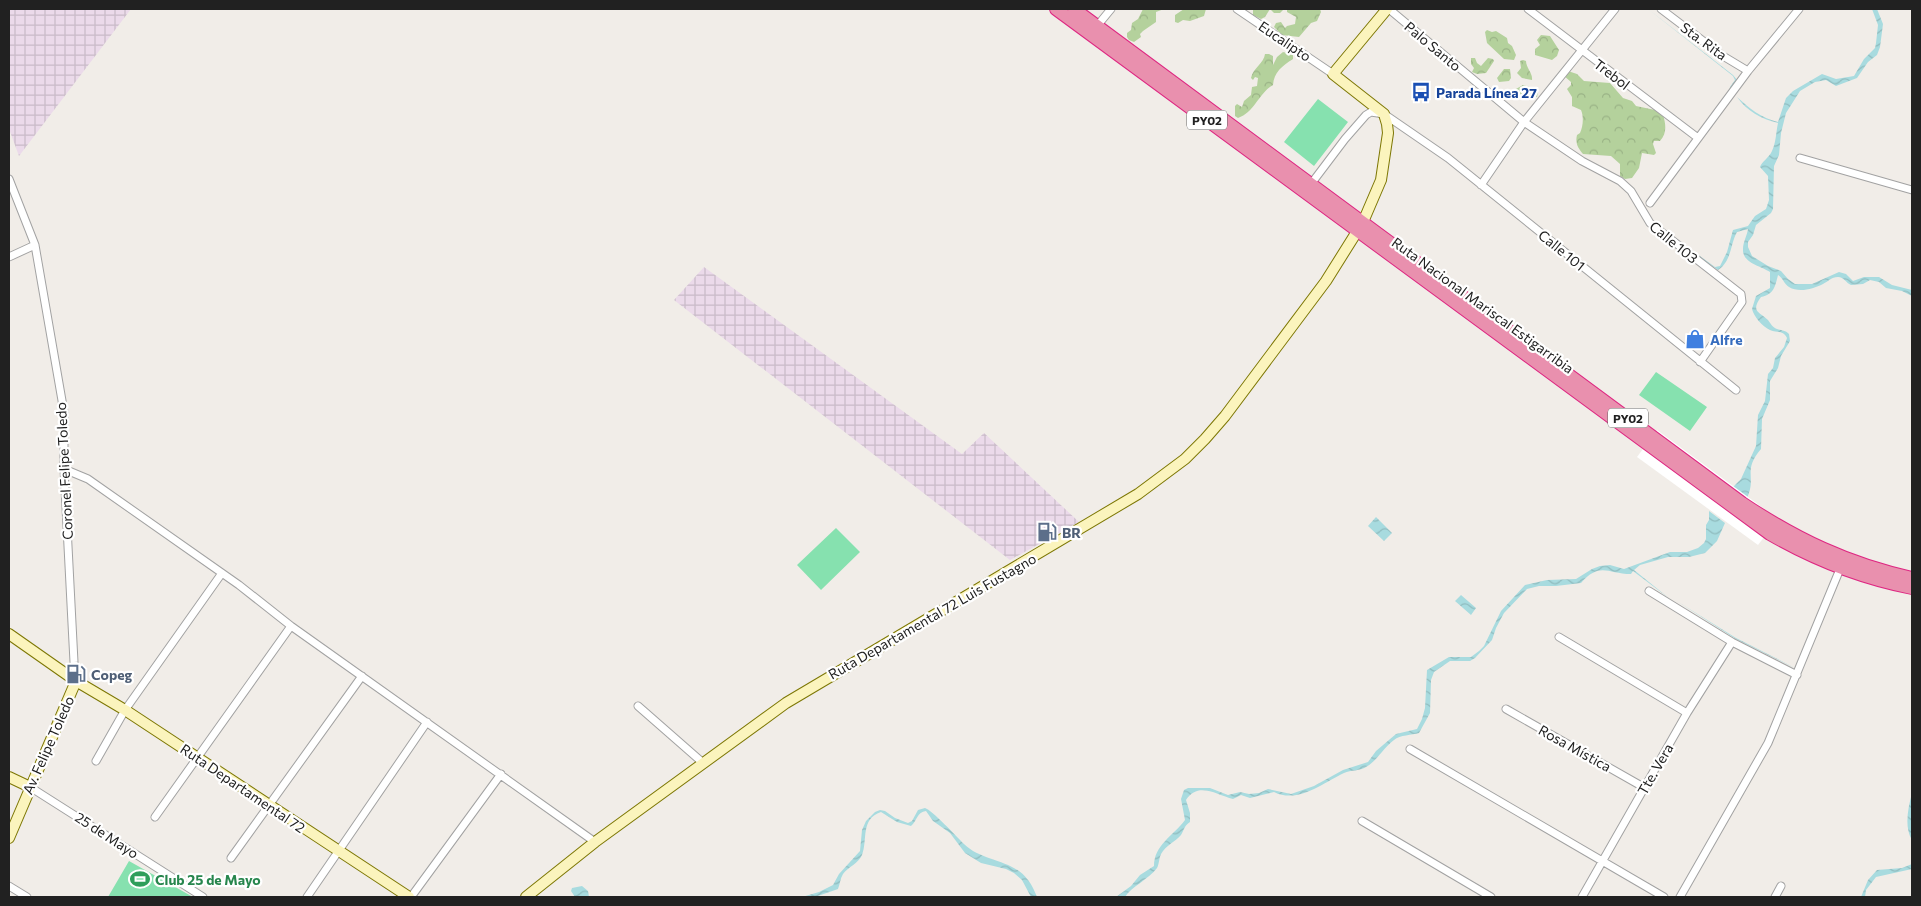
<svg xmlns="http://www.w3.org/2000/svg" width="1921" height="906" font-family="Commissioner,sans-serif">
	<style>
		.industrial { fill: url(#industrial-grid) }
		.forest { fill: url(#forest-crowns) }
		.pitch { fill: #86e1af }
		.water { fill: url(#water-waves) }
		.pier { fill: #fff }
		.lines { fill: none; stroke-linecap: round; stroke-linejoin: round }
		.street-casing { stroke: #a2a2a2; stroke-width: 9 }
		.secondary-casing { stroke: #7d7704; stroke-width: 12 }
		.highway-casing { stroke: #de2782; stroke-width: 14 }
		.street { stroke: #fff; stroke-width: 7 }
		.secondary { stroke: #fbf4bd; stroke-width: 10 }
		.highway { stroke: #e990ae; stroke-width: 12 }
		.labels { text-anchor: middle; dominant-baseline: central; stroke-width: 4.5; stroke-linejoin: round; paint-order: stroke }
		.shield { fill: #fff; stroke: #646464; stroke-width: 1 }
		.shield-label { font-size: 12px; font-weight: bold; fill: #212121 }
		.street-label { font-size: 14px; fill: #212121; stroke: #fff }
		.transit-label { font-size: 14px; font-weight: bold; fill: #164399; stroke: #fff; text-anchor: start }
		.shop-label { font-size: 14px; font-weight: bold; fill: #366cbe; stroke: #fff; text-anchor: start }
		.service-label { font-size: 14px; font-weight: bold; fill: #4e5e75; stroke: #fff; text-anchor: start }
		.leisure-label { font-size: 14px; font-weight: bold; fill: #27864d; stroke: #fff; text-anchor: start }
	</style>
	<defs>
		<pattern id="industrial-grid" width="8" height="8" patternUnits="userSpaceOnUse" patternTransform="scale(1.25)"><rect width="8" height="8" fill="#ebdaea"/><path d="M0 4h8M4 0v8" fill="none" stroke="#c9bbc8"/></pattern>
		<pattern id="forest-crowns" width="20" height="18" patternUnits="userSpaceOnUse" patternTransform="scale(1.25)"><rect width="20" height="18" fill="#b4d19c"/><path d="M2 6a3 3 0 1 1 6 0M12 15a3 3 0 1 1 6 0" fill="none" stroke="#9ab386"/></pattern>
		<pattern id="water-waves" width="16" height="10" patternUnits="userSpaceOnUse" patternTransform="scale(1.25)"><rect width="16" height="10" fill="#a8dbdf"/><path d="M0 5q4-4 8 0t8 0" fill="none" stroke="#90bcbf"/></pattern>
	</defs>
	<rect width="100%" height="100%" fill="#f1ede8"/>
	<path class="industrial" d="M9 9H131L19 156 9 129Z
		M704 267 962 454 984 433 1079 522 1010 560 674 300Z"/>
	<path class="forest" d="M1143 9H1164L1156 12V22L1143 31 1140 34 1141 37 1134 42 1129 40 1127 37V33L1131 30 1132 23 1138 19Z
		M1184 9H1206L1204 16 1190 21 1183 20 1178 23 1175 22V15Z
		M1253 9H1282L1283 10 1280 13H1274L1270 9 1265 17 1261 19 1253 15Z
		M1287 9H1320L1321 12 1317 21 1311 23 1299 37 1282 35 1274 27 1276 23 1281 22 1285 28 1287 26 1295 24 1296 17 1287 12Z
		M1487 30 1492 32 1496 31 1507 38 1508 43 1512 46 1516 55 1514 60 1504 59 1487 43 1485 32Z
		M1541 35 1550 36 1559 50 1557 56 1552 60 1535 55V49L1540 45 1537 40Z
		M1283 52 1293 55V59C1282 66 1274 72 1273 85 1259 93 1254 113 1238 118L1235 116V106L1237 104 1242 107 1244 101 1251 95 1252 87 1257 86 1258 78 1255 77 1253 80 1251 78C1253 68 1264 63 1265 54H1269L1273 56V65L1277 57Z
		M1471 58H1475L1477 63 1481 66 1488 58 1493 59 1494 61 1486 73 1477 74 1472 72 1474 68 1471 64Z
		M1523 60 1526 61C1526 68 1533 73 1532 80L1522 78 1517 73 1521 68 1520 61Z
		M1504 69H1510L1511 78 1509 81 1499 82 1497 78Z
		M1568 71 1577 74 1584 81 1610 83 1623 98 1632 101 1636 106 1655 110 1663 115C1666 124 1667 134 1660 141H1654L1653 144 1656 153 1654 155 1642 153 1639 168 1632 178 1625 179 1620 176V164L1611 156 1583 154C1578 148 1575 143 1577 135L1580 133C1583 127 1584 117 1581 110L1572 106V97L1567 89 1571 85V82L1563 75Z
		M1523 85 1536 89 1538 92 1537 97 1526 96 1517 93 1516 89Z"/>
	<path class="pitch" d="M1318 99 1348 122 1314 166 1284 142Z
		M1656 372 1707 407 1690 431 1639 395Z
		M836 528 860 552 821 590 797 565Z
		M129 861 193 897H108Z"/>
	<path class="water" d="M1648 9 1733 75 1737 80 1729 93 1730 87 1735 80 1733 76Z
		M1872 9H1877L1883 24 1880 47 1877 55 1868 62 1857 78 1836 86 1826 80 1815 82 1800 91 1786 113 1781 133 1779 155 1774 166 1773 209 1771 213 1756 225 1753 235 1748 242V247L1752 256 1768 266 1781 271 1788 279 1795 284H1812L1839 272 1846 274 1853 281 1864 277H1879L1892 285 1912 290V296L1902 291 1886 288 1879 282 1870 280 1863 284 1851 285C1846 283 1844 277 1838 277 1831 277 1829 281 1823 284 1813 289 1799 293 1789 287 1784 284 1783 278 1778 275 1775 287 1774 294 1761 297 1750 312 1760 312 1768 320 1771 324 1772 327 1777 329 1782 331 1785 330 1789 334L1790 341 1781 356 1778 368 1770 381V400L1762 419 1761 449C1742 471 1757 477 1747 498L1732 488 1741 479 1756 446 1758 415 1765 401 1768 374 1773 368 1775 358 1784 347 1787 338C1783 330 1777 333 1770 330 1762 326 1754 317 1752 309L1756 296 1770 288V272C1761 266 1742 263 1743 249 1743 242 1747 236 1748 229L1737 232C1730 244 1732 261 1718 270L1674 239 1675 238 1715 267 1720 266 1727 252 1733 230 1748 226 1755 216 1766 209 1769 200 1768 176 1760 167C1762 161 1769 158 1772 151 1776 143 1776 132 1778 123 1761 119 1747 111 1737 97 1749 108 1761 118 1778 122L1786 98 1793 91 1822 74 1836 79 1854 76 1864 59 1875 48 1876 43 1878 25Z
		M1709 511 1725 523 1717 541 1705 553 1689 557H1668L1640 565 1634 570 1670 599 1633 571 1631 574C1608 574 1600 561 1581 583L1556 586H1539L1527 589 1504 613 1496 628 1492 640 1475 658 1470 661H1450L1434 672 1431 680 1430 713 1419 733C1412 735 1400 735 1394 740 1383 748 1378 760 1366 767 1360 771 1351 770 1344 773 1323 783 1298 804 1274 792L1250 798 1241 795 1233 799C1217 795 1198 781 1186 800L1190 813V822C1184 826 1184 830 1181 835 1175 842 1166 845 1161 854 1159 858 1159 865 1157 868 1149 879 1131 887 1125 897H1116L1131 886 1140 875 1154 866C1154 845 1173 836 1185 820L1181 799 1184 790 1188 788H1210L1228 795 1240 792 1249 794 1259 793 1268 789 1291 794 1314 786 1343 770 1368 762 1376 751 1396 734 1417 729 1422 719 1425 708 1427 670 1449 657H1471L1479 651 1484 646 1501 611 1525 585 1547 580 1576 579 1592 569 1600 566 1610 565 1624 569 1670 552H1687L1698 548 1704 543 1706 539V525L1709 520Z
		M1376 517 1392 533 1384 541 1368 526Z
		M1461 595 1476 608 1471 615 1455 601Z
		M1675 600 1736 638 1797 669 1736 639Z
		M1912 793V840C1904 827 1908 808 1912 793Z
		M925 808C932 810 957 837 964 844 982 862 1013 859 1028 880 1032 885 1035 892 1037 897H1031L1022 880 1014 873 1006 869 981 863 965 853 950 833 933 821 926 811C917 812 917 821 911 826L897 822 881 812C860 819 868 840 862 855 859 863 848 867 843 874 840 879 840 884 838 889L815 897H802L819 892 833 885 839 874 860 851 862 830 866 821 875 812 880 810 885 811 895 818 908 823 912 821 918 810Z
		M1912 864V869L1876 877 1866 890 1865 897H1861L1868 880 1877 870 1902 868Z
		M582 886 588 891 589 897H575L571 891 572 888Z"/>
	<path class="pier" d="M1657 430 1778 519 1758 545 1637 457Z"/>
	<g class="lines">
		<defs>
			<path id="street" d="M1237 9 1333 74
				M1389 9 1524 122 1582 161 1620 181 1631 191 1650 223 1741 294 1742 302 1700 362
				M1528 9 1698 138
				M1661 9 1723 56 1748 71
				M1097 26 1111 9
				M1800 158 1912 190
				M9 179 35 245 64 412V469L74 662 76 681
				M1311 184 1345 139 1366 115 1371 112 1384 114 1448 158 1736 390
				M1481 185 1524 122 1615 9
				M1650 203 1748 71 1799 9
				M9 257 35 245
				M64 469 88 479 239 585 291 626 595 842
				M1649 591 1732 642 1797 675
				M1559 637 1687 713
				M638 706 703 763
				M1506 709 1645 788
				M1410 749 1664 897
				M96 761 125 710 222 573
				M30 787 203 897
				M155 817 291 626
				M1362 821 1491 897
				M231 858 362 676
				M9 886 27 897
				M307 897 427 722
				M411 897 501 774
				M1582 897 1687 713 1732 642
				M1680 897 1768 743 1840 569
				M1775 897 1781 886"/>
			<path id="secondary" d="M9 634 76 681 125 710 409 897
				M9 777 30 787
				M9 838 76 681
				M526 897 595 842 786 703 1138 494 1185 459 1205 439 1225 416 1326 281 1363 222 1381 180 1388 133 1387 124 1384 114 1333 74 1387 9"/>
			<path id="highway" d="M1056 9 1770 534C1815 560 1861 578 1912 588
				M1074 9 1742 503C1796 539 1848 564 1912 578"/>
		</defs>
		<use href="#street" class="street-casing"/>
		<use href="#secondary" class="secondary-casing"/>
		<use href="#highway" class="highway-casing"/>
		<use href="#street" class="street"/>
		<use href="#secondary" class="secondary"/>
		<use href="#highway" class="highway"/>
	</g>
	<defs>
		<symbol id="bus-bare" viewBox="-9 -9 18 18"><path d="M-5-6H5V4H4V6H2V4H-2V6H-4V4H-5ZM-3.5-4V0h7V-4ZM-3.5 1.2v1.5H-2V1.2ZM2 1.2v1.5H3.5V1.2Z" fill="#1a4fb4" stroke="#fff" stroke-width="2.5" paint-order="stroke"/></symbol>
		<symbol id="shop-bare" viewBox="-9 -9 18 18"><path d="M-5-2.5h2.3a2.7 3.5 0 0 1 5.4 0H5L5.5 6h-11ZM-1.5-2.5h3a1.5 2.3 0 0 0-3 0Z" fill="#3f7fe0" stroke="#fff" stroke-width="2.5" paint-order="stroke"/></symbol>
		<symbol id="fuel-bare" viewBox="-9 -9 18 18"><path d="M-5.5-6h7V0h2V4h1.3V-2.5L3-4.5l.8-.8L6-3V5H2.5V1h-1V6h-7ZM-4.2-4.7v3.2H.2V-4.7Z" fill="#5c6f8a" stroke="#fff" stroke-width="2.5" paint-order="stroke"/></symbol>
		<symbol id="stadium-bare" viewBox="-9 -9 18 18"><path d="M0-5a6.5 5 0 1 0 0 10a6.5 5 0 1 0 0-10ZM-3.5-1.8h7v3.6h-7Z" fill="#2e9e5b" stroke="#fff" stroke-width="2.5" paint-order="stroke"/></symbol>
	</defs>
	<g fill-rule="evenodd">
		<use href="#bus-bare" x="1407" y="78" width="28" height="28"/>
		<use href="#shop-bare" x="1681" y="325" width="28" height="28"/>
		<use href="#fuel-bare" x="1033" y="518" width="28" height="28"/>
		<use href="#fuel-bare" x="62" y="660" width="28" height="28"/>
		<use href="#stadium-bare" x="126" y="865" width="28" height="28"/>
	</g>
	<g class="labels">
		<g class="shield">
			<rect x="1187" y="110.5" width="40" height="19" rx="4"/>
			<rect x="1608" y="408.5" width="40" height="19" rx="4"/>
		</g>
		<g class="shield-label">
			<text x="1207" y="120">PY02</text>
			<text x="1628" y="418">PY02</text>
		</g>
		<g class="street-label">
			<text transform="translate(1285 41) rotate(34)">Eucalipto</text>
			<text transform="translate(1704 41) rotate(36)">Sta. Rita</text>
			<text transform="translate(1433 46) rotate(40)">Palo Santo</text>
			<text transform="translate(1612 74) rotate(37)">Trebol</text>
			<text transform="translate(1674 242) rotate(39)">Calle 103</text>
			<text transform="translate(1562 250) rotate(39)">Calle 101</text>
			<text transform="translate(1483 305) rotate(36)">Ruta Nacional Mariscal Estigarribia</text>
			<text transform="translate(64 471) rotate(-93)">Coronel Felipe Toledo</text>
			<text transform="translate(932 616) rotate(-30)">Ruta Departamental 72 Luis Fustagno</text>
			<text transform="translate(48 745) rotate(-66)">Av. Felipe Toledo</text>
			<text transform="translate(1575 748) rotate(29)">Rosa Mística</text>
			<text transform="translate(1655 769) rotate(-60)">Tte. Vera</text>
			<text transform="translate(243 788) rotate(34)">Ruta Departamental 72</text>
			<text transform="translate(107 835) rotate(33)">25 de Mayo</text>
		</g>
		<g class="transit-label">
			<text x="1436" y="92">Parada Línea 27</text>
		</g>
		<g class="shop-label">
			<text x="1710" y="339">Alfre</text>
		</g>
		<g class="service-label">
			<text x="1062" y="532">BR</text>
			<text x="91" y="674">Copeg</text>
		</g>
		<g class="leisure-label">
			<text x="155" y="879">Club 25 de Mayo</text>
		</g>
	</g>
	<rect width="1921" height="906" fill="none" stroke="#212121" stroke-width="20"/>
</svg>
